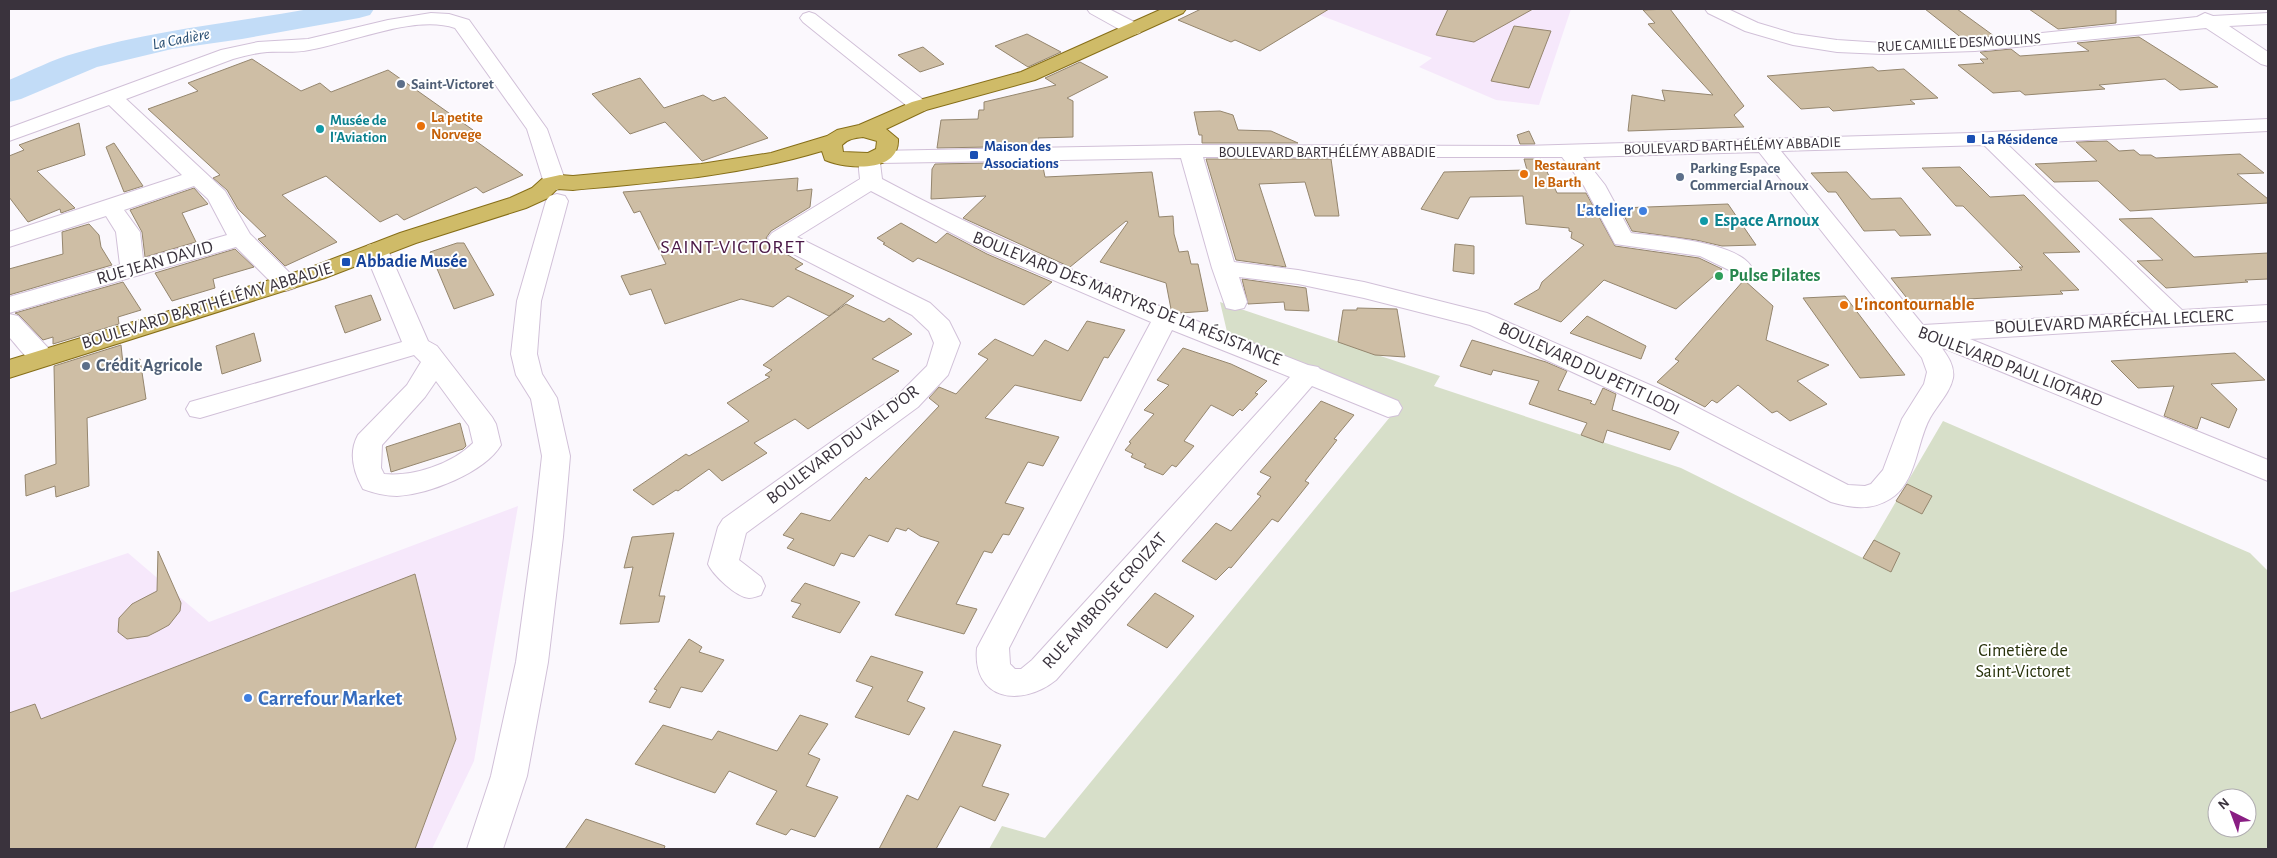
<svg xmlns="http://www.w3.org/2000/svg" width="2277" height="858" font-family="'Alegreya Sans',sans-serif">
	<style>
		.built { fill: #f6e8fb }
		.green { fill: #d7dfc9; fill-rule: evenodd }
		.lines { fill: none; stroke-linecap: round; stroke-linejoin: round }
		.river { fill: #c2dcf7; fill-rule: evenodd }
		.building { fill: #cebea5; stroke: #95866e }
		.minor-casing { stroke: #d1c0d8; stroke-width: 2 }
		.major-casing { stroke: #866e18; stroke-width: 2 }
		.minor { fill: #fff; fill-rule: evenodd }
		.major { fill: #cfbb68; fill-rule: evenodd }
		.service-dot { fill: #5c6f8a; stroke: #fff; stroke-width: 2 }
		.food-dot { fill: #e8710a; stroke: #fff; stroke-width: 2 }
		.culture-dot { fill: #0f9aa8; stroke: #fff; stroke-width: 2 }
		.transit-dot { fill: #1a4fb4; stroke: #fff; stroke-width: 2 }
		.shop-dot { fill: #3f7fe0; stroke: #fff; stroke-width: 2 }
		.leisure-dot { fill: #2e9e5b; stroke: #fff; stroke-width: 2 }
		.labels { text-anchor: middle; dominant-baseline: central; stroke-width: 4; stroke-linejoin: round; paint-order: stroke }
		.far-street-label { font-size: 15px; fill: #3a333d; stroke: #fff }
		.far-service-label { font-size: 15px; font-weight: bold; fill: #4e5e75; stroke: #fff; text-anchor: start }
		.far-food-label { font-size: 15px; font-weight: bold; fill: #c56008; stroke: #fff; text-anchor: start }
		.far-culture-label { font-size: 15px; font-weight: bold; fill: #0d838f; stroke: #fff; text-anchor: start }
		.far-transit-label { font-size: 15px; font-weight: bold; fill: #164399; stroke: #fff; text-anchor: start }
		.far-water-label { font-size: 16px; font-style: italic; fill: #244b70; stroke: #fff }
		.shop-label { font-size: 18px; font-weight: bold; fill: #366cbe; stroke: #fff; text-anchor: end }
		.culture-label { font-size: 18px; font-weight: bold; fill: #0d838f; stroke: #fff; text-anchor: start }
		.transit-label { font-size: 18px; font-weight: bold; fill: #164399; stroke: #fff; text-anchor: start }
		.street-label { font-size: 18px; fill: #3a333d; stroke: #fff }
		.leisure-label { font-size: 18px; font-weight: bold; fill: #27864d; stroke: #fff; text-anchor: start }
		.food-label { font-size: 18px; font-weight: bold; fill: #c56008; stroke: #fff; text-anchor: start }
		.service-label { font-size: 18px; font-weight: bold; fill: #4e5e75; stroke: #fff; text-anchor: start }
		.park-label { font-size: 18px; fill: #27310a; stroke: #fff }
		.quarter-label { font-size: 20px; letter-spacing: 1px; fill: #4a1847; stroke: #fff }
		.near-shop-label { font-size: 21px; font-weight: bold; fill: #366cbe; stroke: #fff; text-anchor: start }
	</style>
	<rect width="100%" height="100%" fill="#fbf8fd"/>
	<path class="built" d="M1304 9H1571L1539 105 1496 100 1419 67 1432 58Z
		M518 506 474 761 432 849H9V593L128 553 209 622Z"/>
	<path class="green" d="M1220 302 1440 376 1434 386 1681 468 1863 558 1943 421 2250 553 2268 571V849H989L1002 826 1045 838 1399 406 1228 336ZM2217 798H2247V828H2217Z"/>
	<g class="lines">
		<path class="river" d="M309 9H374L370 15 359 18 242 39 172 49 97 67 21 99 9 102V80C31 71 53 59 76 53 152 30 231 23 309 9Z"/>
	</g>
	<path class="building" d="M1201 9H1329L1260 51 1235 40 1231 42 1178 20Z
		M1448 9H1533L1474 42 1436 35Z
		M1670 9 1744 106 1734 115 1744 127 1628 131 1632 95 1665 101 1662 90 1713 95 1648 24 1655 23 1643 10Z
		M1925 9H1957L1994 36 1963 39Z
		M2029 9H2116V23L2058 29Z
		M1514 26 1551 31 1529 88 1491 81Z
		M1027 34 1061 52 1028 67 995 46Z
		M2139 37 2218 87 2180 90 2165 79 2099 85 2105 89 2025 95 2020 91 1993 93 1958 65 1984 63 1980 59H1988L1980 52 2011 49 2020 56 2089 51 2077 43Z
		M923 47 944 64 920 72 898 55Z
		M252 59 301 91 320 83 331 92 388 70 473 130 466 134 523 175 483 193 476 187 404 220 397 214 380 222 326 176 282 195 337 242 285 266 258 239 266 236 238 209 227 190 213 178 220 175 148 109 198 91 188 83Z
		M1080 62 1108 77 1067 98 1073 101V137L1038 138 1039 146 937 148 941 120 978 119 979 110H984V102L1056 85 1045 78Z
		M1873 67 1878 71 1904 69 1938 98 1910 100 1915 104 1833 111 1829 107 1801 109 1767 76Z
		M640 78 664 108 703 95 713 101 725 97 768 138 702 161 665 122 630 134 592 94Z
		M1220 111 1233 115 1238 130 1271 131 1298 143H1202V135H1199L1194 112Z
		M79 123 85 155 37 171 75 208 61 213 60 209 28 222 9 197V156L24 150 19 145Z
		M1529 131 1535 144H1520L1517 135Z
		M2107 141 2119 151 2134 150 2140 155H2151L2156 158 2240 154 2264 173 2237 174 2268 199V203L2130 211 2098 181 2054 182 2035 164 2097 161 2076 142Z
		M114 143 143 186 124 192 106 147Z
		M1206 159H1331L1339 216H1315L1305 182 1259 184 1286 267 1236 260Z
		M1524 159H1541L1557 193H1586L1615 246 1699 258 1722 269 1676 309 1604 280 1561 322 1514 304 1539 289 1542 282 1584 245 1571 238 1572 232 1569 231V228L1526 224 1523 196 1470 197 1458 219 1421 209 1444 172 1527 170Z
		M1042 162 1045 177 1152 172 1159 217 1173 216 1174 234 1179 252 1188 251 1191 264H1198L1208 311 1181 313 1171 309 1166 283 1100 262 1128 222 1126 221 1070 267 963 218 986 196 931 199 932 169 935 164Z
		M1960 167 1990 197 2024 195 2080 252 2043 253 2079 290 2060 291 2063 294 1910 302 1891 278 2022 270 2019 267H2023L1963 206H1956L1922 168Z
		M1847 172 1871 199 1901 198 1931 235 1900 236 1895 230 1864 231 1836 192H1828L1811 173Z
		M798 178 797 191 812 189 810 207 771 231 766 238 771 245 803 264 795 269 854 296 829 316 788 296 773 307 741 299 665 324 651 289 630 295 621 276 666 264 640 211 634 213 623 192Z
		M194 188 208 204 182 213 196 242 145 257 142 232 130 210Z
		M1728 204 1756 245 1722 246 1696 240 1632 231 1620 208Z
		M2152 218 2194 257 2268 253V279L2245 280 2248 282 2166 288 2137 261 2163 260 2119 219Z
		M901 223 936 243 947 233 987 254 1052 282 1024 305 918 258 913 262 883 244 885 243 877 238Z
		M89 224 99 235 101 247 112 265 9 295V269L63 254 62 232Z
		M457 243H464L494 295 454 309 430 252Z
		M1455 244 1474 246V274L1453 271Z
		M235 249 254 267 213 279 215 288 172 301 155 273Z
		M1242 279 1306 288 1309 311 1285 310 1284 302 1248 304Z
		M1744 280 1773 306 1766 340 1829 365 1797 381 1827 404 1790 421 1777 411 1772 413 1738 385 1717 403 1712 400 1705 407 1657 382 1679 361 1675 359Z
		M123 282 141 310 118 317 119 324 53 344V337L43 340 19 315 15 313Z
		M371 295 381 320 345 333 335 306Z
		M1845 296 1905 375 1860 378 1803 298Z
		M846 304 884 322 889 318 912 334 872 359 899 371 808 429 795 419 754 443 767 453 722 481 709 469 678 491 676 490 653 505 633 490 686 454 689 456 749 421 727 403 770 377 765 375 772 370 763 365Z
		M1357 308 1397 309 1405 357 1375 355 1338 342 1343 310H1357Z
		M1587 316 1646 346 1641 359 1570 333Z
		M1087 321 1125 330 1108 358 1104 357 1081 401 1015 385 985 418 1059 437 1043 466 1028 462 1005 503 1024 508 1009 535 1003 534 992 553 984 551 956 604 977 609 964 634 895 615 939 542 920 536 908 528 906 531 896 528 888 542 869 535 854 557 841 553 834 566 787 548 794 539 783 535 801 513 830 521 866 477 869 480 939 406 929 398 939 387 956 394 988 359 978 354 995 339 1033 356 1045 340 1068 351Z
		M254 333 261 361 222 374 216 346Z
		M1472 340 1546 362 1567 371 1558 390 1592 401 1590 403 1595 405 1603 388 1616 394 1612 410 1679 432 1670 450 1607 430 1603 443 1581 435 1587 423 1529 404 1539 381 1493 370 1491 375 1460 366Z
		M121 345 123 364 140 359 146 399 87 418 89 486 56 497 55 486 26 496 25 475 56 464 54 366Z
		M1183 348 1231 364 1267 381 1255 393 1258 394 1242 411 1240 409 1233 416 1211 405 1184 441 1194 446 1176 467 1172 465 1163 475 1144 467 1146 464 1131 457 1133 454 1125 450 1131 443 1129 442 1154 414 1144 410 1169 385 1157 380Z
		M2235 353 2265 380 2211 384 2237 409 2229 428 2201 417 2197 429 2164 416 2174 386 2138 388 2111 361Z
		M1321 401 1354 415 1334 439 1337 440 1305 481 1309 483 1278 522 1272 519 1231 568 1229 567 1216 580 1182 561 1216 523 1231 531 1261 496 1257 494 1271 477 1260 472Z
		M460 423 466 446 463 449 391 472 386 447Z
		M1907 484 1932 496 1922 514 1896 501Z
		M674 533 659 596H665L659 622 620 624 633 567 624 568 632 537Z
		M1874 540 1900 553 1891 572 1863 558Z
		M158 551 181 603 180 611 169 625 158 631 148 636 127 639 118 632 119 618 132 604 157 591Z
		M415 574 456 739 415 849H9V713L35 704 41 719Z
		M805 583 860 602 840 633 792 617 801 604 791 601Z
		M1155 593 1194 616 1167 648 1127 625Z
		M689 639 702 647 699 652 724 660 702 692 681 687 670 708 649 702 657 690 654 689Z
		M871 656 923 672 907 701 925 708 909 735 855 717 873 687 856 681Z
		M800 715 828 724 808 754 820 759 806 786 838 797 815 837 791 829 786 835 756 824 777 791 729 771 715 793 635 764 663 725 712 740 718 731 777 751Z
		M954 731 1001 745 982 786 1009 794 995 821 960 806 936 849H879L907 795 918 800Z
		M586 819 665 846 664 849H565Z"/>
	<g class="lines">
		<defs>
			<path id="minor" d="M1087 9H1109L1140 25 1142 29 1140 33 1133 35 1126 33 1090 13Z
				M1705 9H1728L1758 23 1795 34 1837 40 1883 43 1975 40 2197 17 2205 13 2213 16 2268 13V24L2229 26 2268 52V66L2261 64 2206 28 1975 51 1883 54 1837 52 1793 45 1745 31 1708 13Z
				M809 12 815 14 926 102 929 106 926 110 919 112 912 110 803 22 800 18 803 14Z
				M431 13 449 14 469 20 547 129 566 183 563 188 555 190 547 188 544 183 527 129 455 28C415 14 351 43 309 50 295 53 281 51 267 52 255 53 244 56 233 59L126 99 225 191 250 234 295 278 298 283 295 288 286 291 277 288 236 247 9 313V297L120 265 116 232 106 216 9 247V232L182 175 109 105 9 141V128L221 50 258 42 308 39 388 20ZM194 186 208 199 227 235 143 259 140 232 124 210Z
				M2268 119V131L2007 144 2182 310 2268 305V321L1970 339 2268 460V481L1941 347C1947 355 1955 366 1953 378 1950 393 1937 405 1930 418 1916 443 1917 483 1890 499 1871 511 1851 508 1831 502L1655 410 1470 325 1364 298 1298 284 1239 277 1247 302 1244 308 1235 310 1226 308 1212 268 1181 158 880 163 882 179C1021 254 1162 307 1308 365L1318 367 1320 369 1398 401 1402 408 1398 415 1388 417 1312 386 1056 680C1021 708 972 700 977 648L1151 322 988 252 871 191 797 237 930 303 949 321 960 343 948 375 918 407 746 533 739 560 761 577 765 586 761 595C757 596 753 598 749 598 736 597 713 575 708 564L718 527 723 519 900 393 927 366 934 343 929 331 912 315 772 243 768 238 772 233 860 179C858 159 856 156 877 151L1190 145 1524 146 1971 133ZM1984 145 2154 312 1923 325 1781 151ZM1759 152 1922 358 1927 372 1924 384 1902 419 1883 470 1871 484 1865 486 1848 485 1675 396 1487 313 1364 282 1298 270 1234 262 1203 157H1562L1584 186 1615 244 1700 256 1731 271 1739 273 1747 271 1751 266C1734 241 1661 237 1631 233L1605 185 1583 157ZM1172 330 1290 377 1032 660 1021 669H1015L1010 664 1009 648Z
				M557 194 565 196 568 201 541 301 537 354 542 374 557 398 570 456 563 537 548 662 527 776 503 849H467L491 776 516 662 533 537 542 456 531 399 516 375 511 354 517 301 546 201 549 196Z
				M376 243 384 245 388 250 428 341 437 346 492 417 496 424 501 445C484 473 429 494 397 496 385 496 374 493 363 489 354 473 348 453 358 435L407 385 421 362 414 355 200 418 190 416 186 409 190 402 402 342 364 250 368 245ZM436 381 469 426 473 443C452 464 413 477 384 474L381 468 382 445 425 397Z
				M9 314 18 316 52 352 56 358 52 364C32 370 22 351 9 337Z"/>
			<path id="major" d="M1162 9H1186L1183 13 1035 80 926 110 886 129 898 139C900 174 846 169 825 160L822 151C739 176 658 182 573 190L557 189 548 198 526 208 416 243 325 278 9 378V360L309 268 400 233 510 198 532 188 542 179 560 175 573 176 701 164 771 153 827 136 837 130 859 125 912 102 1021 72ZM863 137 877 141 876 149 868 153 843 152 842 145C848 139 854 138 863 137Z"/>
		</defs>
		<use href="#minor" class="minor-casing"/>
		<use href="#major" class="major-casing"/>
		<use href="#minor" class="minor"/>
		<use href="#major" class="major"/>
	</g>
	<g class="service-dot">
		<circle cx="401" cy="84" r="5"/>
		<circle cx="1680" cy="177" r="5"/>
		<circle cx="86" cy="366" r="5"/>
	</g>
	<g class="food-dot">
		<circle cx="421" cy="126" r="5"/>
		<circle cx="1524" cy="174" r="5"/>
		<circle cx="1844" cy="305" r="5"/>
	</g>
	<g class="culture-dot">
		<circle cx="320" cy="129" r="5"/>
		<circle cx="1704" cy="221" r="5"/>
	</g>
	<g class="transit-dot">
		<rect x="1966" y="134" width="10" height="10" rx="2.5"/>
		<rect x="969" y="150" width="10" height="10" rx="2.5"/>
		<rect x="341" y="257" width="10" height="10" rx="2.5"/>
	</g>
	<g class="shop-dot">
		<circle cx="1643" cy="211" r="5"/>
		<circle cx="248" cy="698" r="5"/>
	</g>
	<circle class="leisure-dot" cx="1719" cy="276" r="5"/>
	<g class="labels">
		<g class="far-street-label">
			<text transform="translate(1959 43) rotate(-3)">RUE CAMILLE DESMOULINS</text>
			<text transform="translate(1732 146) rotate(-2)">BOULEVARD BARTHÉLÉMY ABBADIE</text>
			<text x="1327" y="152">BOULEVARD BARTHÉLÉMY ABBADIE</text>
		</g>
		<g class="far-service-label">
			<text x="411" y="84">Saint-Victoret</text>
			<text x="1690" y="168">Parking Espace<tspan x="1690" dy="17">Commercial Arnoux</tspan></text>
		</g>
		<g class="far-food-label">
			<text x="431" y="117">La petite<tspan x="431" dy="17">Norvege</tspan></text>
			<text x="1534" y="165">Restaurant<tspan x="1534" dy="17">le Barth</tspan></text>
		</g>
		<g class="far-culture-label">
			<text x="330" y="120">Musée de<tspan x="330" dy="17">l'Aviation</tspan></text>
		</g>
		<g class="far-transit-label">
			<text x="1981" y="139">La Résidence</text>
			<text x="984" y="146">Maison des<tspan x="984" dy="17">Associations</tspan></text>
		</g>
		<g class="far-water-label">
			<text transform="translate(181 39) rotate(-11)">La Cadière</text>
		</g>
		<g class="shop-label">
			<text x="1633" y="211">L'atelier</text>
		</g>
		<g class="culture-label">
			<text x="1714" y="221">Espace Arnoux</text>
		</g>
		<g class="transit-label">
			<text x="356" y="262">Abbadie Musée</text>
		</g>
		<g class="street-label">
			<text transform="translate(155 263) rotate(-16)">RUE JEAN DAVID</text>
			<text transform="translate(1127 299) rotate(22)">BOULEVARD DES MARTYRS DE LA RÉSISTANCE</text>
			<text transform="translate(207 306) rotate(-17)">BOULEVARD BARTHÉLÉMY ABBADIE</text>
			<text transform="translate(2114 322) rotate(-3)">BOULEVARD MARÉCHAL LECLERC</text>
			<text transform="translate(2010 367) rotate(21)">BOULEVARD PAUL LIOTARD</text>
			<text transform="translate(1589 369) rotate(25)">BOULEVARD DU PETIT LODI</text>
			<text transform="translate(843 445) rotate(-37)">BOULEVARD DU VAL D'OR</text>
			<text transform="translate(1105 601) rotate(-48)">RUE AMBROISE CROIZAT</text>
		</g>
		<g class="leisure-label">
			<text x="1729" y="276">Pulse Pilates</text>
		</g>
		<g class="food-label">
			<text x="1854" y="305">L'incontournable</text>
		</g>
		<g class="service-label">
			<text x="96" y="366">Crédit Agricole</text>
		</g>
		<g class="park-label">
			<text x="2023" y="651">Cimetière de<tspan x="2023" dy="21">Saint-Victoret</tspan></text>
		</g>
		<g class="quarter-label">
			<text x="733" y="247">SAINT-VICTORET</text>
		</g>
		<g class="near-shop-label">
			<text x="258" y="698">Carrefour Market</text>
		</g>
	</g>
	<rect width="2277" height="858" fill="none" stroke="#3a333d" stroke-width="20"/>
	<g transform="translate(2232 813) rotate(318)"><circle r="24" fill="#ffffff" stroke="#b0adb1"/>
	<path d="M0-4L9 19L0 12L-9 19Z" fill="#891e83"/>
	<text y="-8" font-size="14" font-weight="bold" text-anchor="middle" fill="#3a333d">N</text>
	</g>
</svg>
